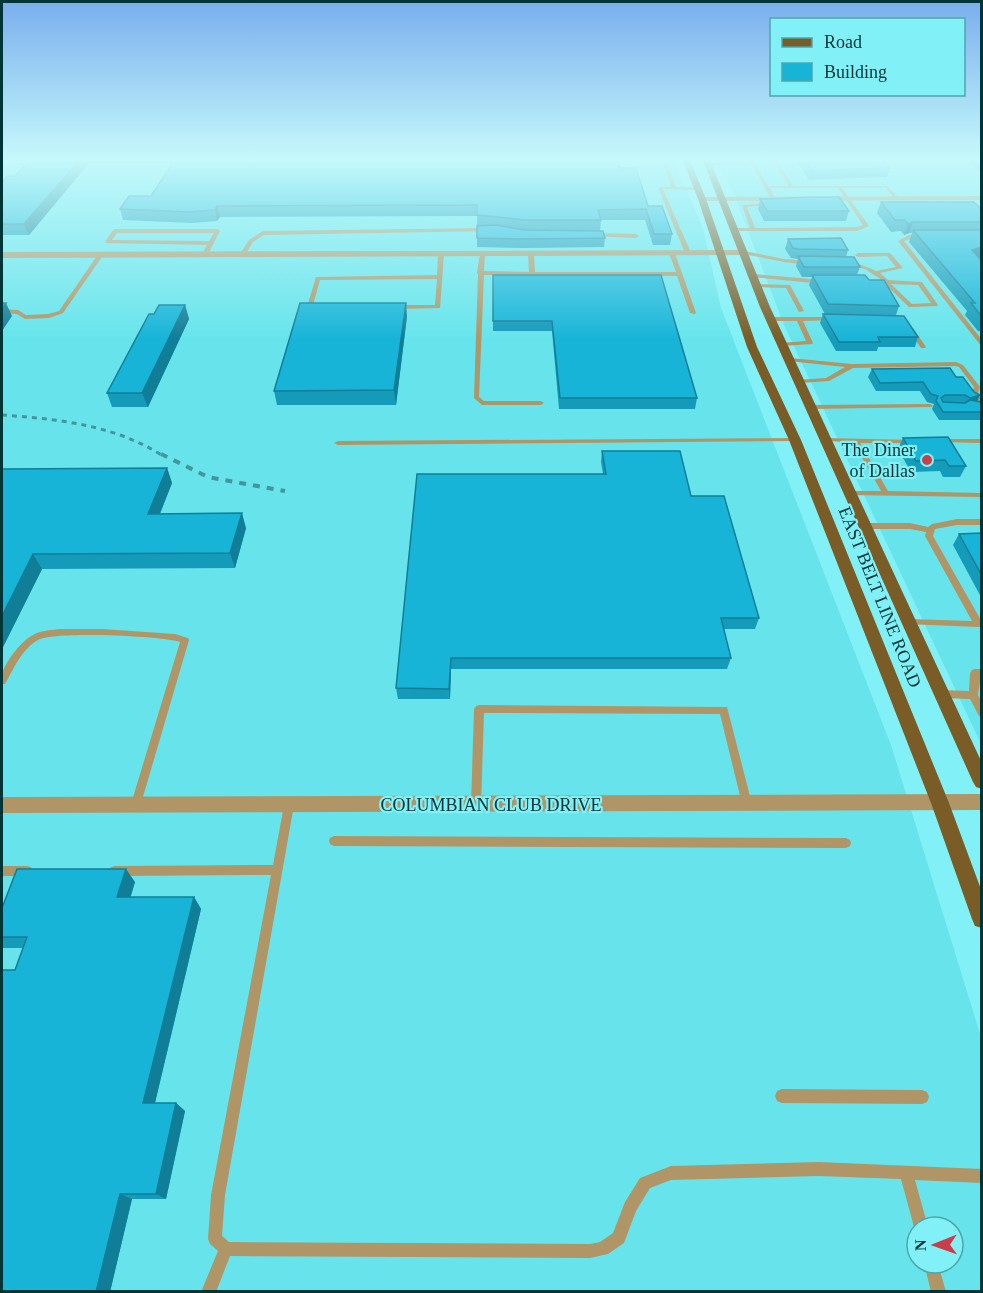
<svg xmlns="http://www.w3.org/2000/svg" width="983" height="1293" font-family="Georgia,serif">
	<style>
		.built { fill: #67e4eb; fill-rule: evenodd }
		.lines { fill: none; stroke-linecap: round; stroke-linejoin: round }
		.service { fill: #b09566; fill-rule: evenodd }
		.minor { fill: #b09566; fill-rule: evenodd }
		.primary { fill: #7a5c26; fill-rule: evenodd }
		.rail-far2 { stroke: #43969b; stroke-width: 2; stroke-dasharray: 4.5 4.5; stroke-linecap: butt }
		.rail-far1 { stroke: #43969b; stroke-width: 3; stroke-dasharray: 5 5; stroke-linecap: butt }
		.rail { stroke: #43969b; stroke-width: 4; stroke-dasharray: 7 7; stroke-linecap: butt }
		.wall { fill: #159bba }
		.shaded-wall { fill: #117e97 }
		.building { fill: #18b4d8; stroke: #117e97; stroke-width: 1.5 }
		.poi-dot { fill: #cc3c49; stroke: #81f1f7; stroke-width: 2 }
		.labels { text-anchor: middle; dominant-baseline: central; stroke-width: 4.5; stroke-linejoin: round; paint-order: stroke }
		.poi-label { font-size: 18px; fill: #003538; stroke: #81f1f7; text-anchor: end }
		.street-label { font-size: 18px; fill: #003538; stroke: #81f1f7 }
	</style>
	<rect width="100%" height="100%" fill="#81f1f7"/>
	<path class="built" d="M2 158H673L703 228 721 308 891 745 981 1037V1291L2 1292ZM917 1227H953V1263H917Z
		M715 158H981V744L784 325 733 192Z"/>
	<g class="lines">
		<path class="service" d="M661 158H665L676 187 698 188 700 189 698 190 663 189 691 253 690 254 685 253 658 188 660 187H671Z
			M748 158H752L768 186H789L771 158H775L793 186H887L899 198 895 199 886 188H842L869 226 857 231H734L733 230 736 228H750L742 205 769 203 771 204V205L747 207 755 228 857 227 863 225 838 188H770L778 204 776 205 774 204 752 165H708L706 164 708 163H750Z
			M488 228 491 230 490 231 264 235 253 242 245 255 240 254 249 240 263 231Z
			M115 229H217L220 231 208 254 205 256 202 254 207 245 106 243 105 242 113 230ZM117 233H214L209 241 112 240Z
			M595 233 636 234 639 236 636 238 593 236 592 235Z
			M909 235H922L925 237C919 240 911 238 904 241L982 340V347L898 241Z
			M672 251 675 253 696 313 695 314 690 313 677 276 484 275 479 397 484 401H541L544 403 541 405H482L474 398 478 274 477 273 480 253 485 254 484 271 529 272 528 254 531 252 534 254 535 272H676L669 253Z
			M745 251 784 259 808 261 811 263 808 265 784 262 743 254 742 253Z
			M101 252 104 254 63 313 49 318 25 319 17 314 2 313V309L18 310 26 315 48 314 59 311 99 253Z
			M441 252 444 254 440 308 395 309 392 307 395 305H435L437 279 320 280 313 305 321 307C318 310 310 310 307 307L316 277 437 275 438 254Z
			M890 253 903 268 880 273 888 280 922 282 938 305 937 306 909 307 885 284 872 283V281L882 280 865 269 842 264 845 262 857 263 876 271 896 267 887 256 858 257 855 255 858 253ZM891 284 918 285 931 303 912 304Z
			M754 274 822 280 825 282 822 284 813 283 752 277V275Z
			M758 284 790 285 804 311 799 312 786 288 756 287V285Z
			M832 317 834 318V320L803 321 813 343 812 344 782 346 780 345V343L806 341 797 321H771L768 319 771 317Z
			M909 328H913L926 347 925 348H921L908 329Z
			M790 358 852 364 956 362 963 365 980 387 978 393 982 398V405L980 404 972 393 974 387 959 367 955 366 853 368 829 381 799 383 796 381 797 380 826 378 845 367 788 361V359Z
			M930 404 933 406 932 407 810 409 807 407 810 405Z
			M795 438 797 439V441L338 445 334 443 338 441Z
			M824 438 916 440 918 441 914 443H860L888 491 982 493V497L845 495V491H881L853 442 822 441V439Z
			M940 439H982V443L938 442 936 441Z
			M957 519H982V525H957L935 529 933 536 982 622V626L978 627 906 624 905 622 906 620 909 619 972 621 925 536 926 532 910 529H864L860 526 864 523H910L928 527 932 524Z
			M61 629H102L175 634 188 638 189 640 140 807 136 809 132 807 131 804 180 642C161 636 54 631 38 640 22 649 14 668 5 684H2C2 681 1 678 2 675 4 663 22 640 33 635 42 630 52 630 61 629Z
			M975 669H982L978 695 982 702V717L979 716 970 699 941 698 938 697 936 694 938 691 941 690 969 691 970 673 972 670Z
			M479 705 727 707 752 804 751 807 747 809 743 807 742 804 720 714 484 713 481 805 480 808 476 810 472 808 471 805 474 709 476 706Z
			M289 800 293 802 294 805 225 1195 222 1236 229 1242 590 1244 600 1242 613 1233 625 1202 640 1178 671 1166 819 1162 982 1169V1183L915 1180 928 1227H917V1233L914 1227 901 1179 819 1176 671 1180 650 1188 636 1211 624 1243 608 1254 590 1258 230 1256 216 1292H201L218 1251 210 1244 208 1239 211 1195 271 875 115 876 111 875 109 871 111 867 115 866 273 865 284 805 285 802Z
			M334 836 846 838 850 840 851 843 850 846 846 848 334 846 330 844 329 841 330 838Z
			M2 866H27L31 867 33 871 31 875 27 876H2Z
			M782 1089 922 1090 927 1092 929 1097 927 1102 922 1104 782 1103 777 1101 775 1096 777 1091Z
			M924 1263H938L946 1292H931Z"/>
		<path class="minor" d="M982 196V200L702 201 698 199 702 197Z
			M745 250 749 253 748 255 2 258V252Z
			M982 794V810L2 813V797Z"/>
		<path class="primary" d="M682 158H689L706 199 757 347 801 440 949 803 982 892V928L975 926 972 919 931 803 789 440 747 347 698 199Z
			M702 158H709L770 307 982 763V789L976 787 973 782 760 307Z"/>
		<path class="rail-far2" d="M2 160H31"/>
		<path class="rail-far1" d="M2 415C58 419 115 425 163 456"/>
		<path class="rail" d="M161 454 208 477 285 491"/>
	</g>
	<path class="wall" d="M33 158H617L620 168 648 206 672 234 670 245H653L645 220H601L600 231 605 238 604 247 522 248 477 247V216L220 217 217 221 192 223 123 220 120 209 151 196 172 163H89L29 235H2V183L15 176Z
		M795 158H881L890 168 887 177 809 180Z
		M966 158H981V173Z
		M760 199 849 211 846 221H764L758 209Z
		M881 202 981 209V257L979 258 981 260V331H978L965 315 967 311 909 242 912 233H909L904 235 901 231 891 232 877 213Z
		M788 239 848 250 846 257 860 267 857 275 869 280 899 306 896 315 918 337 915 347H878L877 351H836L820 323 823 314H825L809 285 812 277H802L796 266 798 259 791 258 785 249Z
		M493 275 697 398 695 409H559L552 331H493Z
		M185 305 189 319 148 407H112L107 393 154 314Z
		M407 316 396 405H277L274 391Z
		M872 369 956 377 974 392 980 395 977 401 981 402V420H939L932 409 934 404 927 402 920 391H876L868 377Z
		M903 438 966 466 960 477H943L940 471 911 472 898 449Z
		M602 451 691 496 759 618 755 629H723L731 658 727 669H451L450 699H398L396 688 603 474 601 462Z
		M167 468 172 483 160 514 246 528 235 568 42 569 2 649V469Z
		M981 533V597L953 545 959 534Z
		M135 882 130 897H194L201 909 155 1103H176L185 1111 166 1199H132L110 1292H2L15 970 23 948H3L2 947V908Z"/>
	<path class="shaded-wall" d="M81 158H87L89 163 29 235 24 224Z
		M217 206 220 217 217 221 215 210Z
		M913 222 909 233 904 235 908 224Z
		M981 247V257L967 261 972 250Z
		M6 303 12 316 2 331V308Z
		M406 303 407 316 396 405 394 390Z
		M185 305 189 319 148 407 142 393Z
		M980 395 976 403 966 406 970 398Z
		M167 468 172 483 154 528 148 514Z
		M242 513 246 528 235 568 230 553Z
		M33 554 42 569 2 649V616Z
		M451 658V669L450 699 449 689Z
		M126 869 135 882 127 909 117 897Z
		M194 897 201 909 153 1111 143 1103Z
		M176 1103 185 1111 166 1199 156 1194Z
		M120 1194 132 1199 110 1292H96Z"/>
	<path class="building" d="M33 158H81L24 224H2V183L7 176H15Z
		M176 158H616L620 168H636L648 206H662L672 234H654L646 209 598 210 601 220H526L477 215V205L217 206 215 210 189 212 120 209 129 196H151Z
		M803 158H881L890 168 812 171Z
		M813 197H839L849 211H767L760 199Z
		M881 202H974L981 209V222H913L908 224 905 220H895Z
		M495 225 525 230 603 231 605 238 522 239 477 238V226Z
		M913 230H981V247L972 250 981 260V316L971 303H975Z
		M841 238 848 250 798 249 793 248 788 239Z
		M798 256 854 257 860 267H804Z
		M493 275H661L697 398H560L552 321H493Z
		M812 275H865L869 280H884L899 306 828 304Z
		M2 303H6L2 308Z
		M300 303H406L394 390 274 391Z
		M159 305H185L142 393H107L149 314H154Z
		M823 314 904 316 918 337H878L880 342H839Z
		M950 368 956 377H963L974 392 980 395 970 398 965 395H945L941 398 943 402 965 403 970 400 981 402V412H943L936 401 938 396 931 394 923 382 880 383 872 369Z
		M948 437 966 466H949L945 460 916 461 903 438Z
		M602 451H680L691 496H724L759 618H721L731 658H451L449 689 396 688 417 474H606Z
		M167 468 148 514 242 513 230 553 33 554 2 616V469Z
		M981 533V574L959 534Z
		M17 869H126L117 897H194L143 1103H176L156 1194H120L96 1292H2V970H15L27 937H2V908Z"/>
	<linearGradient id="sky" x2="0" y2="1"><stop stop-color="#7aaeed"/><stop offset="0.47" stop-color="#c6f9fb"/><stop offset="1" stop-color="#c6f9fb" stop-opacity="0"/></linearGradient>
	<rect width="983" height="339" fill="url(#sky)"/>
	<circle class="poi-dot" cx="927" cy="460" r="6"/>
	<g class="labels">
		<g class="poi-label">
			<text x="915" y="450">The Diner<tspan x="915" dy="21">of Dallas</tspan></text>
		</g>
		<g class="street-label">
			<text transform="translate(880 597) rotate(68)">EAST BELT LINE ROAD</text>
			<text x="491" y="805">COLUMBIAN CLUB DRIVE</text>
		</g>
	</g>
	<rect width="983" height="1293" fill="none" stroke="#003538" stroke-width="6"/>
	<rect x="770" y="18" width="195" height="78" fill="#81f1f7" stroke="#4da6ab" stroke-width="1.5"/>
	<rect x="782" y="38" width="30" height="9" fill="#7a5c26" stroke="#4da6ab" stroke-width="1.5"/>
	<text x="824" y="48" font-size="18" fill="#003538">Road</text>
	<rect x="782" y="63" width="30" height="18" fill="#18b4d8" stroke="#4da6ab" stroke-width="1.5"/>
	<text x="824" y="78" font-size="18" fill="#003538">Building</text>
	<g transform="translate(935 1245) rotate(269)"><circle r="28" fill="#81f1f7" stroke="#4da6ab" stroke-width="1.5"/>
	<path d="M0-4.5L10 22L0 15L-10 22Z" fill="#cc3c49"/>
	<text y="-9" font-size="16" font-weight="bold" text-anchor="middle" fill="#003538">N</text>
	</g>
</svg>
